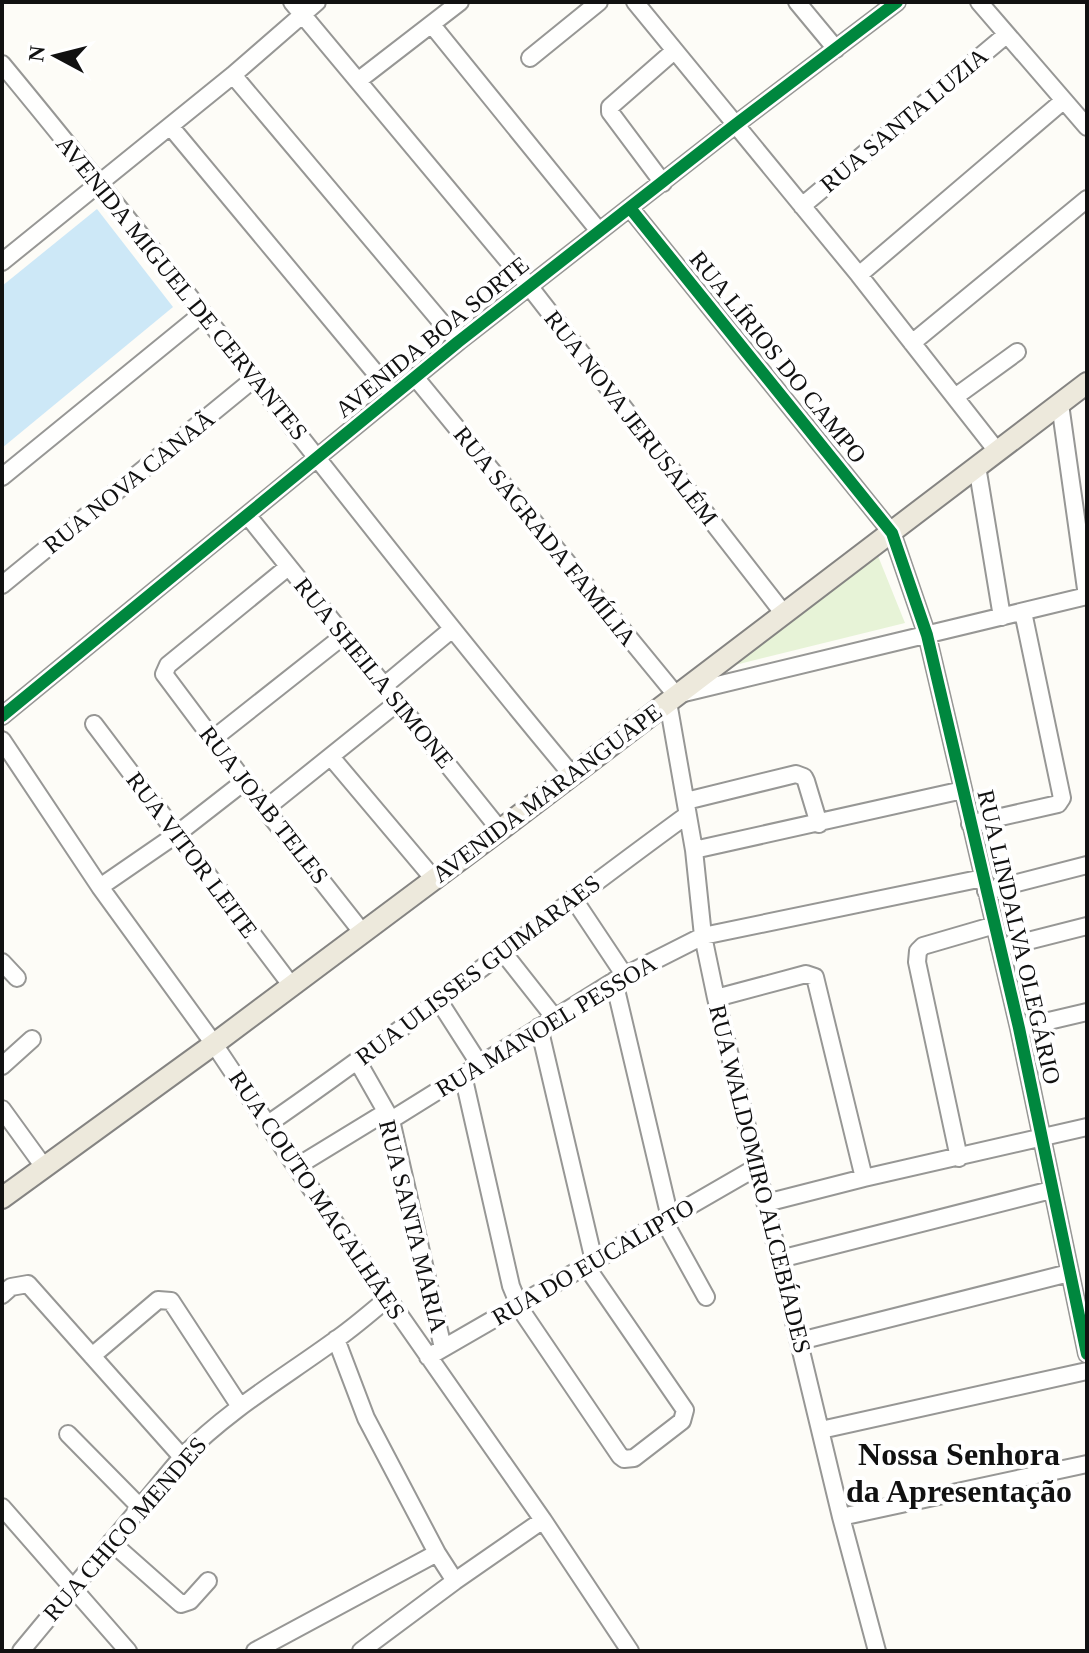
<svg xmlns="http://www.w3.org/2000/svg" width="1089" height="1653" font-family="'Times New Roman',serif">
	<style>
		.green { fill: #e7f3d7 }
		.water { fill: #cde8f7 }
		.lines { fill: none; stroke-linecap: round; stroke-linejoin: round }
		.minor-casing { stroke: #979795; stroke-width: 20 }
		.major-casing { stroke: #858482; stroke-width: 24 }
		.minor { stroke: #fffffe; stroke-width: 16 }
		.major { stroke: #ede9dc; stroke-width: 20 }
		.cycleway-casing { stroke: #fff; stroke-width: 17 }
		.cycleway { stroke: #00873e; stroke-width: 12 }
		.labels { text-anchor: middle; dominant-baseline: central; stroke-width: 8; stroke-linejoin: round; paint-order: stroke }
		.street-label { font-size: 24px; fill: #111; stroke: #fff }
		.district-label { font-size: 32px; font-weight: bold; fill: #111; stroke: #fff }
	</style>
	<rect width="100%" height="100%" fill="#fdfcf7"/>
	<path class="green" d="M878 556 905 623 735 665Z"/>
	<path class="water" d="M97 209 173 307 2 448V286Z"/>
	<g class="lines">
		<defs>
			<path id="minor" d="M292 2 529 286 784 614
				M635 2 859 275 997 451
				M797 2 836 49
				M979 2 1087 127
				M432 25 599 231
				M530 58 599 2
				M2 64C196 298 377 541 572 775
				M233 75 458 342
				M359 80 460 2
				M170 126 393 394
				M663 183 610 112V107L674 51
				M802 206 1006 35
				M630 208 892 533 927 635 1019 1028 1087 1354
				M2 262 233 75 317 2
				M859 275 1063 101
				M912 343 1087 199
				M415 377 676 695 1087 596
				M955 397 1017 352
				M1060 404 1087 596
				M977 466 1002 617
				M2 477 203 313
				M248 516 500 830
				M288 567 168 665 164 674 265 809 362 932
				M2 585 255 378
				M384 686 451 630
				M668 702 694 850 703 936 716 998 841 1517 877 1651
				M2 716 458 342 735 125 897 2
				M94 724 291 985
				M213 739 342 637
				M2 740 100 887 214 1044 296 1167 543 1520 630 1651
				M331 757 433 878
				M686 801 796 774 804 777 806 781 819 824
				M265 809 397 703
				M970 824 1058 804 1062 798 1023 612
				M694 850 963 790
				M100 887 177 834 245 781
				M986 891 1087 865
				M573 898 625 976
				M1000 948 1087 926
				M502 951 554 1017
				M2 962 17 978
				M614 981 670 1218
				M716 998 806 974 815 977 864 1178
				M439 1001 480 1065
				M539 1027 594 1261
				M1019 1028 1087 1012
				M358 1062 391 1120 443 1348
				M2 1066 32 1039
				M463 1075 511 1286 521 1310 620 1456 624 1459 634 1458 682 1421 685 1410 586 1266
				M2 1109 44 1167
				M391 1120 614 981 703 936 983 878
				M268 1124C411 1025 547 917 687 815
				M959 1158 917 962 918 951 923 946 995 925
				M296 1167 386 1112
				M766 1203 864 1178 1087 1127
				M664 1221 706 1297
				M780 1259 1051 1190
				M2 1295 11 1287 28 1284 182 1457
				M336 1339 366 1418 437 1553 455 1581
				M800 1341 1069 1273
				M92 1356 158 1300 171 1301 239 1405
				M428 1357 757 1167
				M821 1430 1087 1371
				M68 1434 140 1507
				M2 1507 128 1651
				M841 1517 1087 1464
				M111 1542 181 1604 190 1601 208 1581
				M21 1651 182 1457C230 1409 280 1380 334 1341 353 1328 370 1313 388 1298
				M255 1651 437 1553
				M361 1651 455 1581 543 1520"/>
			<path id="major" d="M2 1198 214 1044 500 830 1087 383"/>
		</defs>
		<use href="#minor" class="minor-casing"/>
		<use href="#major" class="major-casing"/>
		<use href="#minor" class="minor"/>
		<use href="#major" class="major"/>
		<defs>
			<path id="cycleway" d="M630 208 892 533 927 635 1019 1028 1087 1354
				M2 716 458 342 735 125 897 2"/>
		</defs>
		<use href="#cycleway" class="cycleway-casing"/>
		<use href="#cycleway" class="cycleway"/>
	</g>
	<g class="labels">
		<g class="street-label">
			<text transform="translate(904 120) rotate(-40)">RUA SANTA LUZIA</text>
			<text transform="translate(182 288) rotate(51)">AVENIDA MIGUEL DE CERVANTES</text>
			<text transform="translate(432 337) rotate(-39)">AVENIDA BOA SORTE</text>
			<text transform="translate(778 357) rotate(51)">RUA LÍRIOS DO CAMPO</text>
			<text transform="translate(631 418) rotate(52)">RUA NOVA JERUSALÉM</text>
			<text transform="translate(129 482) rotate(-39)">RUA NOVA CANAÃ</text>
			<text transform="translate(545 536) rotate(51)">RUA SAGRADA FAMÍLIA</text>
			<text transform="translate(374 673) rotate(51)">RUA SHEILA SIMONE</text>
			<text transform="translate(547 793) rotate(-37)">AVENIDA MARANGUAPE</text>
			<text transform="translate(264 805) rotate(52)">RUA JOAB TELES</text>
			<text transform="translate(192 855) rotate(53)">RUA VITOR LEITE</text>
			<text transform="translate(1019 937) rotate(77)">RUA LINDALVA OLEGÁRIO</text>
			<text transform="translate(478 970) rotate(-37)">RUA ULISSES GUIMARAES</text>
			<text transform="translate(546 1026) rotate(-31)">RUA MANOEL PESSOA</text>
			<text transform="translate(760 1179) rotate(76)">RUA WALDOMIRO ALCEBÍADES</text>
			<text transform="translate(317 1195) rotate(56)">RUA COUTO MAGALHÃES</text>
			<text transform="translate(413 1226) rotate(76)">RUA SANTA MARIA</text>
			<text transform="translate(593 1262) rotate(-30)">RUA DO EUCALIPTO</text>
			<text transform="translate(125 1529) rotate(-49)">RUA CHICO MENDES</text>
		</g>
		<g class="district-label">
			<text x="959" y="1454">Nossa Senhora<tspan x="959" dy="37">da Apresentação</tspan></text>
		</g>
	</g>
	<rect width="1089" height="1653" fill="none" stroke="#111111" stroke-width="8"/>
	<g transform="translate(56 56) rotate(277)" stroke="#ffffff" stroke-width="6" paint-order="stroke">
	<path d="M0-6L14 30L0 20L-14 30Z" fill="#111111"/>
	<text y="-12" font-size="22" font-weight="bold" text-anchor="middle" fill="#111111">N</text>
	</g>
</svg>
